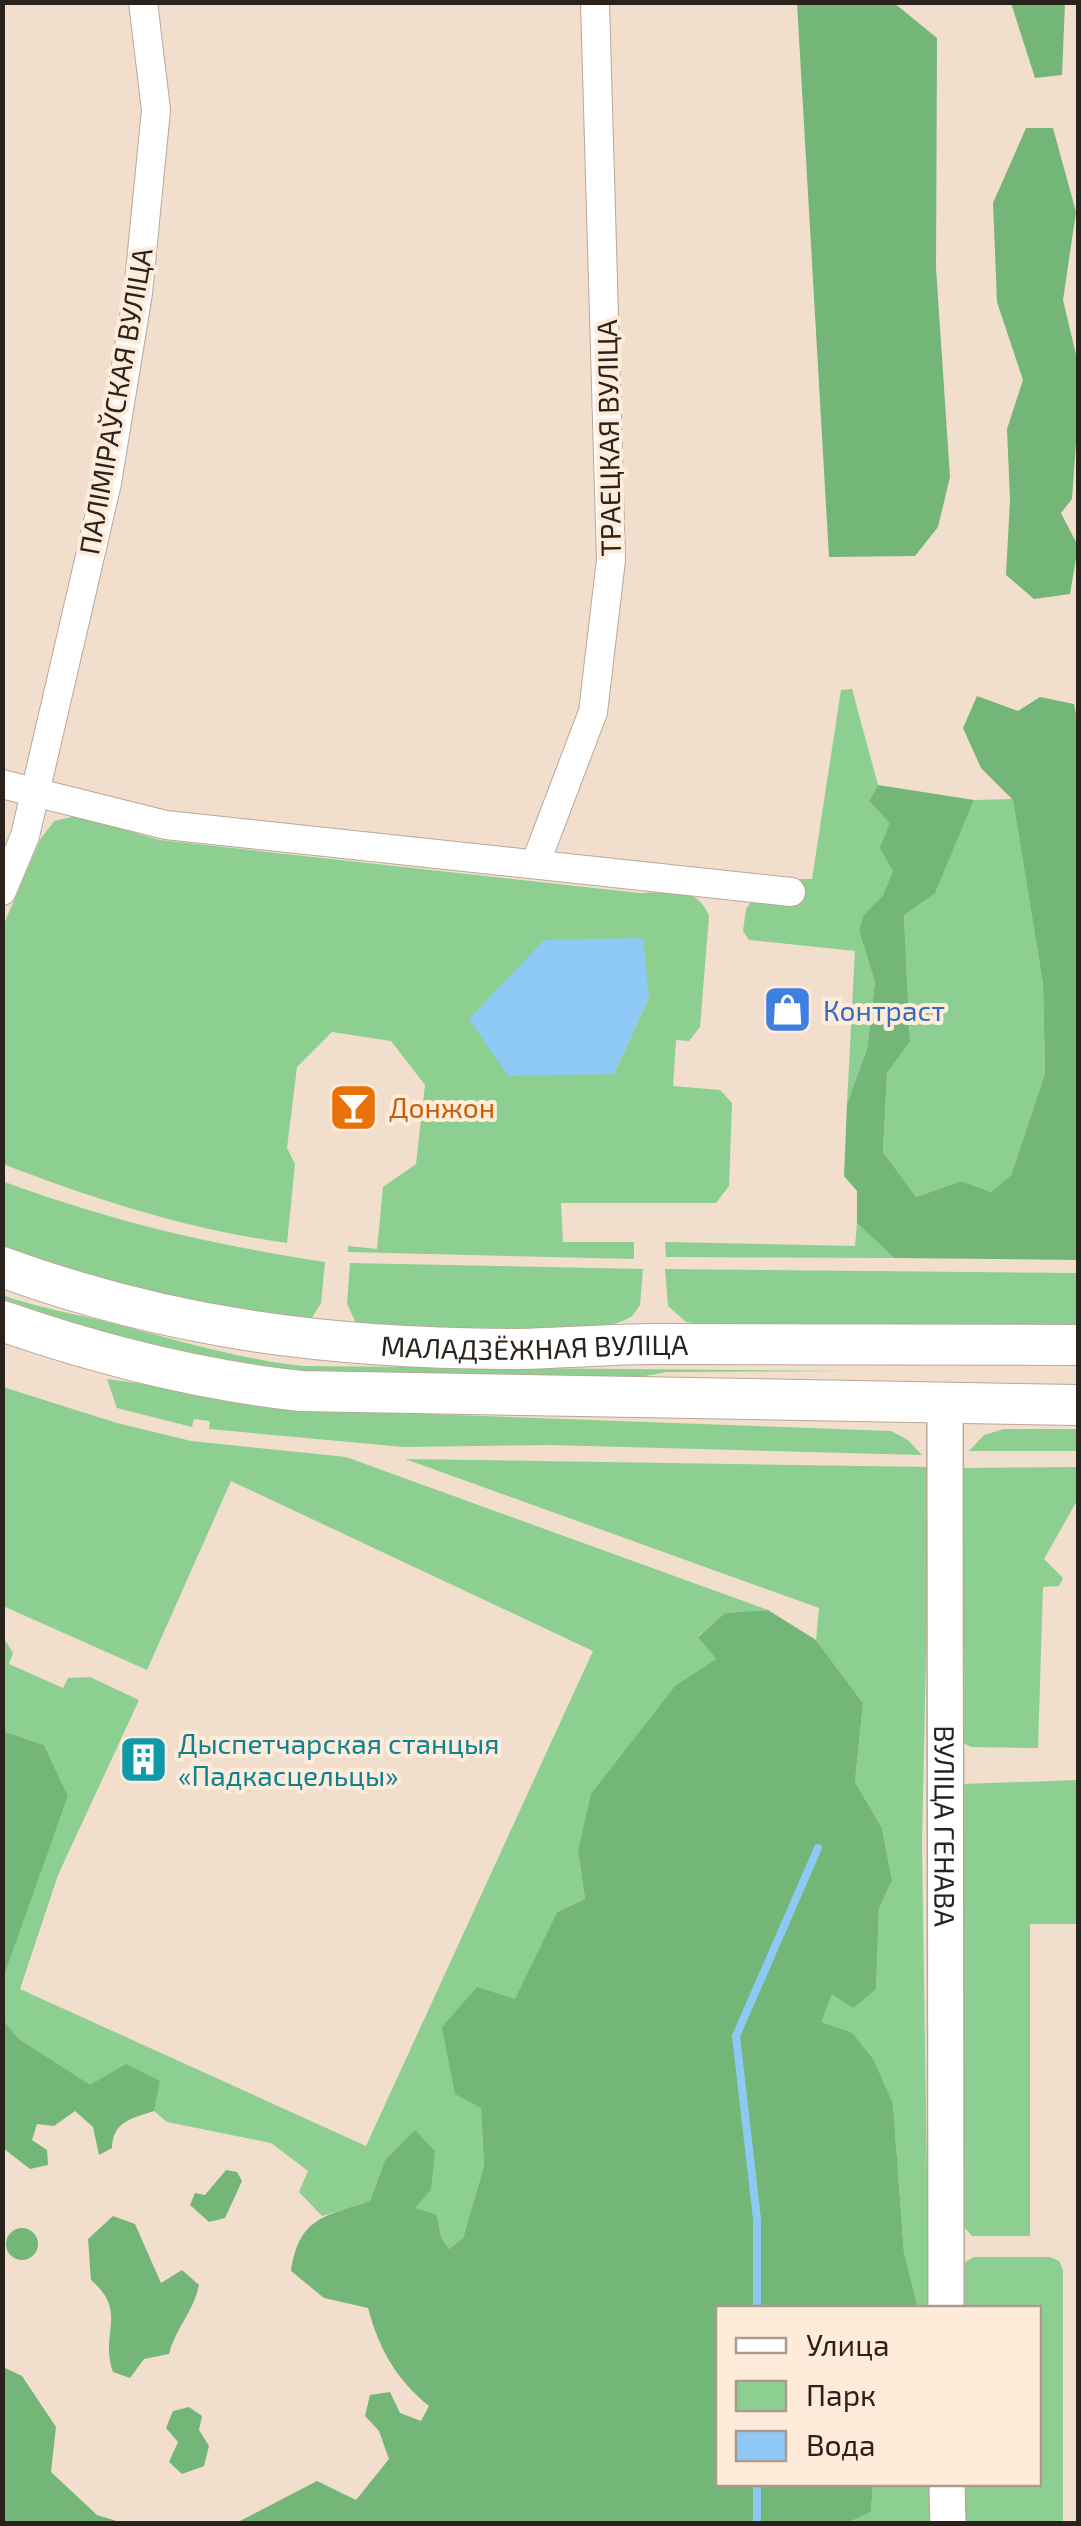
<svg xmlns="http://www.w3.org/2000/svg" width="1081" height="2526" font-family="'Exo 2',sans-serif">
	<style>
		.green { fill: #8dcf90; fill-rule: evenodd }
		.forest { fill: #74b578 }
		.water { fill: #8ec9f6 }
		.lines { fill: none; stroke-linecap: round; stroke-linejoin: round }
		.stream { stroke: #8ec9f6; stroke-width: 8 }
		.minor-casing { stroke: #b9a797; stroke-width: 30 }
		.tertiary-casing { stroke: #b9a797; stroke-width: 38 }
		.secondary-casing { stroke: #b9a797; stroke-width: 42 }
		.minor { stroke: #fff; stroke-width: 28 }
		.tertiary { stroke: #fff; stroke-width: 35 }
		.secondary { stroke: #fff; stroke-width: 40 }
		.labels { text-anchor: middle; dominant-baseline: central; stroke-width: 8; stroke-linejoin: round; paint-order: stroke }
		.street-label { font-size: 28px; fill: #2a231d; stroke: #ffebda }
		.shop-label { font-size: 28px; fill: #366cbe; stroke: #ffebda; text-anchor: start }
		.food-label { font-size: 28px; fill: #c56008; stroke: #ffebda; text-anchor: start }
		.culture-label { font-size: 28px; fill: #0d838f; stroke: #ffebda; text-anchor: start }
	</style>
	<rect width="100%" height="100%" fill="#f1decd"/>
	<path class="green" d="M852 689 878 785 869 801 891 823 893 871 883 895 863 916 859 931 875 982 867 1049 847 1104 855 951 749 940 743 931 746 909 754 898 797 902 799 879H812L841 690Z
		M1013 799 1043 984 1045 1073 1011 1175 991 1192 961 1181 916 1197 883 1152 887 1073 910 1040 904 914 935 892 974 800Z
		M76 816 160 840 639 893C668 893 697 885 709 916L700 1027 689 1041 676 1040 673 1086 720 1090 732 1103 729 1186 716 1203H561L563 1242H634V1259L348 1252V1246L377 1249 383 1187 416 1164 425 1085 391 1041 332 1032 297 1067 287 1148 295 1164 287 1243C187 1229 96 1200 3 1164V926L40 840 54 821ZM649 997 614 1074 559 1073Z
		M2 1181C114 1222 208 1244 325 1262L321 1303 310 1321 299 1325 92 1282 3 1248Z
		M857 1223 894 1258 666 1257 665 1242 855 1246Z
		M350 1263 643 1269 640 1305 633 1315C598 1345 409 1327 357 1325L347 1304Z
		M665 1269 1078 1273V1326L700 1324 686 1322 668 1306Z
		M2 1295C35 1307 66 1312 99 1320 168 1337 232 1358 302 1366L847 1371 667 1372 612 1382 239 1371 91 1330 3 1299Z
		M107 1379 345 1411 891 1431 908 1440 922 1455 550 1445 404 1447 209 1429 210 1421 194 1419 192 1427 117 1408Z
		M3 1387 117 1423 191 1441 346 1457 768 1610 726 1613 698 1636 716 1659 676 1685 578 1851 585 1899 557 1912 515 2000 481 2107 484 2166 463 2238 449 2249 441 2237 437 2215 415 2209 416 2130 385 2160 370 2201 322 2216 299 2192 308 2171 271 2143 167 2122 154 2111 159 2081 90 2086 19 2039 3 2020 2 1978 68 1796 44 1745 3 1731V1637L13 1653 9 1664 63 1688 68 1678 90 1677 139 1700 58 1875 20 1989 366 2146 593 1651 231 1481 147 1670 3 1606Z
		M1004 1429H1078V1451H969L984 1435Z
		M405 1459 930 1467 922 1843 929 2308H918L904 2253 893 2104 820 2022 832 1993 876 1989 879 1909 892 1880 882 1828 855 1782 863 1703 816 1640 819 1608Z
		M1078 1467V1499L1044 1559 1063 1578 1059 1586 1043 1587 1038 1748 971 1747 963 1743 959 1468Z
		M1078 1780V1924H1030V2236H972L960 2223 962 1784Z
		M974 2257H1050L1059 2261 1063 2270V2523L961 2524V2484H1038V2308H961L965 2262Z
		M873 2484H931V2523L845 2524 871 2512Z"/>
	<path class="forest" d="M797 3H894L937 38 936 268 950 477 938 527 915 556 829 557Z
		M1011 3H1065L1062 75 1035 78Z
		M1026 128H1053L1076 212 1063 300 1077 359V428L1072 499 1061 513 1078 546 1070 594 1034 599 1006 575 1010 500 1007 429 1023 380 997 302 993 203Z
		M977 696 1018 711 1040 697 1074 704 1078 725V1260L894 1258 857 1223V1191L844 1176 847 1104 867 1049 875 982 859 931 863 916 883 895 893 871 880 848 890 823 869 801 878 785 974 800 935 893 904 915 910 1041 887 1073 883 1152 916 1197 961 1181 991 1192 1011 1175 1045 1073 1043 984 1013 800 981 768 963 728Z
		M768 1610 816 1640 863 1703 855 1782 882 1828 892 1880 879 1909 876 1989 853 2008 832 1994 821 2022 852 2033 873 2059 893 2104 904 2253 918 2308H718V2484H873L871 2512 845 2524 236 2523 317 2481 356 2500 389 2459 379 2431 365 2416 370 2395 390 2392 400 2413 421 2421 429 2406C396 2379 379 2349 368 2308L324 2298 291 2271C299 2218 324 2216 370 2201L385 2160 415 2130 435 2151 431 2189 415 2208 437 2215 441 2237 449 2249 463 2238 484 2166 481 2108 455 2094 442 2027 477 1987 515 1999 557 1912 585 1899 578 1851 591 1794 676 1685 716 1659 698 1637 725 1613Z
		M3 1731 44 1745 68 1796 3 1978Z
		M3 2020 19 2039 90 2085 126 2064 160 2081 154 2111C131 2119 113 2121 112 2148L99 2155 93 2127 75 2111 54 2126 37 2124 32 2140 47 2150 48 2165 30 2169 3 2148Z
		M226 2170 237 2172 242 2181 225 2218 209 2222 190 2205 195 2193 205 2195Z
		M113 2216 135 2224 161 2283 182 2270 199 2285C193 2313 176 2327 169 2354L144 2359 130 2378 113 2372C99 2333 129 2313 91 2280L88 2239Z
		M6 2244a16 16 0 1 1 32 0a16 16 0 1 1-32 0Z
		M3 2367 22 2376 56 2427 51 2472 97 2515 123 2523H3Z
		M189 2407 202 2416 199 2430 209 2446 204 2466 182 2474 169 2462 178 2442 166 2428 173 2411Z"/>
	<path class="water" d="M643 938 649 997 614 1074 508 1076 469 1019 544 940Z"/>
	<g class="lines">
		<path class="stream" d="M757 2308V2219L736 2036 818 1848
			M757 2524V2484"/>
		<defs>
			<path id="minor" d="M2 784 166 825 791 892
				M536 862 593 712 611 560 595 2
				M2 891 25 836 107 483 138 293 156 110 143 2"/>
			<g id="tertiary">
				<path id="s1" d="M945 1404 946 2308"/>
				<path d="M947 2484 948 2524"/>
			</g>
			<g id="secondary">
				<path id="s2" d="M2 1267C172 1329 329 1348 509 1349 557 1349 605 1344 653 1344 795 1343 937 1345 1078 1345"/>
				<path d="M2 1321C100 1355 199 1380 301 1391L1078 1405"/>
			</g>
		</defs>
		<use href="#minor" class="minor-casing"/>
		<use href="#tertiary" class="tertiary-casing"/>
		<use href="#secondary" class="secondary-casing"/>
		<use href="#minor" class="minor"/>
		<use href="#tertiary" class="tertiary"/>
		<use href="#secondary" class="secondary"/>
	</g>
	<defs>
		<symbol id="shop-square" viewBox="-11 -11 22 22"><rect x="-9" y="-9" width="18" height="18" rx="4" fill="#3f7fe0" stroke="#ffebda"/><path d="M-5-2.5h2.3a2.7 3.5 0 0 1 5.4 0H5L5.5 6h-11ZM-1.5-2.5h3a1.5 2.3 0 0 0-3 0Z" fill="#fff"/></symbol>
		<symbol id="bar-square" viewBox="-11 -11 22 22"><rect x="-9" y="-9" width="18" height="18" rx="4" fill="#e8710a" stroke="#ffebda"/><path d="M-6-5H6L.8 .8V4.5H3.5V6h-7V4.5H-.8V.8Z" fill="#fff"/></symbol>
		<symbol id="building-square" viewBox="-11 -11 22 22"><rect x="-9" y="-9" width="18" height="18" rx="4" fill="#0f9aa8" stroke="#ffebda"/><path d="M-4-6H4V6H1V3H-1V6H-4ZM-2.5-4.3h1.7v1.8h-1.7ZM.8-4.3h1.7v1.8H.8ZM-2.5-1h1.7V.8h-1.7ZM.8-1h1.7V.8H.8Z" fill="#fff"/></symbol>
	</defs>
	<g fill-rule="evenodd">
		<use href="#shop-square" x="760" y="982" width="55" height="55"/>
		<use href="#bar-square" x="326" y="1080" width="55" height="55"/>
		<use href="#building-square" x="116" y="1732" width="55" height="55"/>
	</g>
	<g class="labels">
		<g class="street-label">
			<text transform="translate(115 401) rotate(-80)">ПАЛІМІРАЎСКАЯ ВУЛІЦА</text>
			<text transform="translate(608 438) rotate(-91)">ТРАЕЦКАЯ ВУЛІЦА</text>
			<text stroke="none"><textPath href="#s2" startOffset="542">МАЛАДЗЁЖНАЯ ВУЛІЦА</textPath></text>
			<text stroke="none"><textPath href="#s1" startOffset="422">ВУЛІЦА ГЕНАВА</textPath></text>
		</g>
		<g class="shop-label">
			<text x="823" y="1010">Контраст</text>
		</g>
		<g class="food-label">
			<text x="389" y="1107">Донжон</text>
		</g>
		<g class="culture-label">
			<text x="178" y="1743">Дыспетчарская станцыя<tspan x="178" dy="32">«Падкасцельцы»</tspan></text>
		</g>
	</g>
	<rect width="1081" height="2526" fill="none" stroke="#2a231d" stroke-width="10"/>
	<rect x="716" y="2306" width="325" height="180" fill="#ffebda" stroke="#aa9b8e" stroke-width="2.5"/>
	<rect x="736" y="2338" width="50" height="15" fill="#ffffff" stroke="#aa9b8e" stroke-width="2.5"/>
	<text x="806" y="2356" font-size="30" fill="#2a231d">Улица</text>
	<rect x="736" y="2381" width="50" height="30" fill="#8dcf90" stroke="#aa9b8e" stroke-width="2.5"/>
	<text x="806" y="2406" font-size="30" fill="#2a231d">Парк</text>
	<rect x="736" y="2431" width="50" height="30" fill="#8ec9f6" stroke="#aa9b8e" stroke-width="2.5"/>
	<text x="806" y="2456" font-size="30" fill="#2a231d">Вода</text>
</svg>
